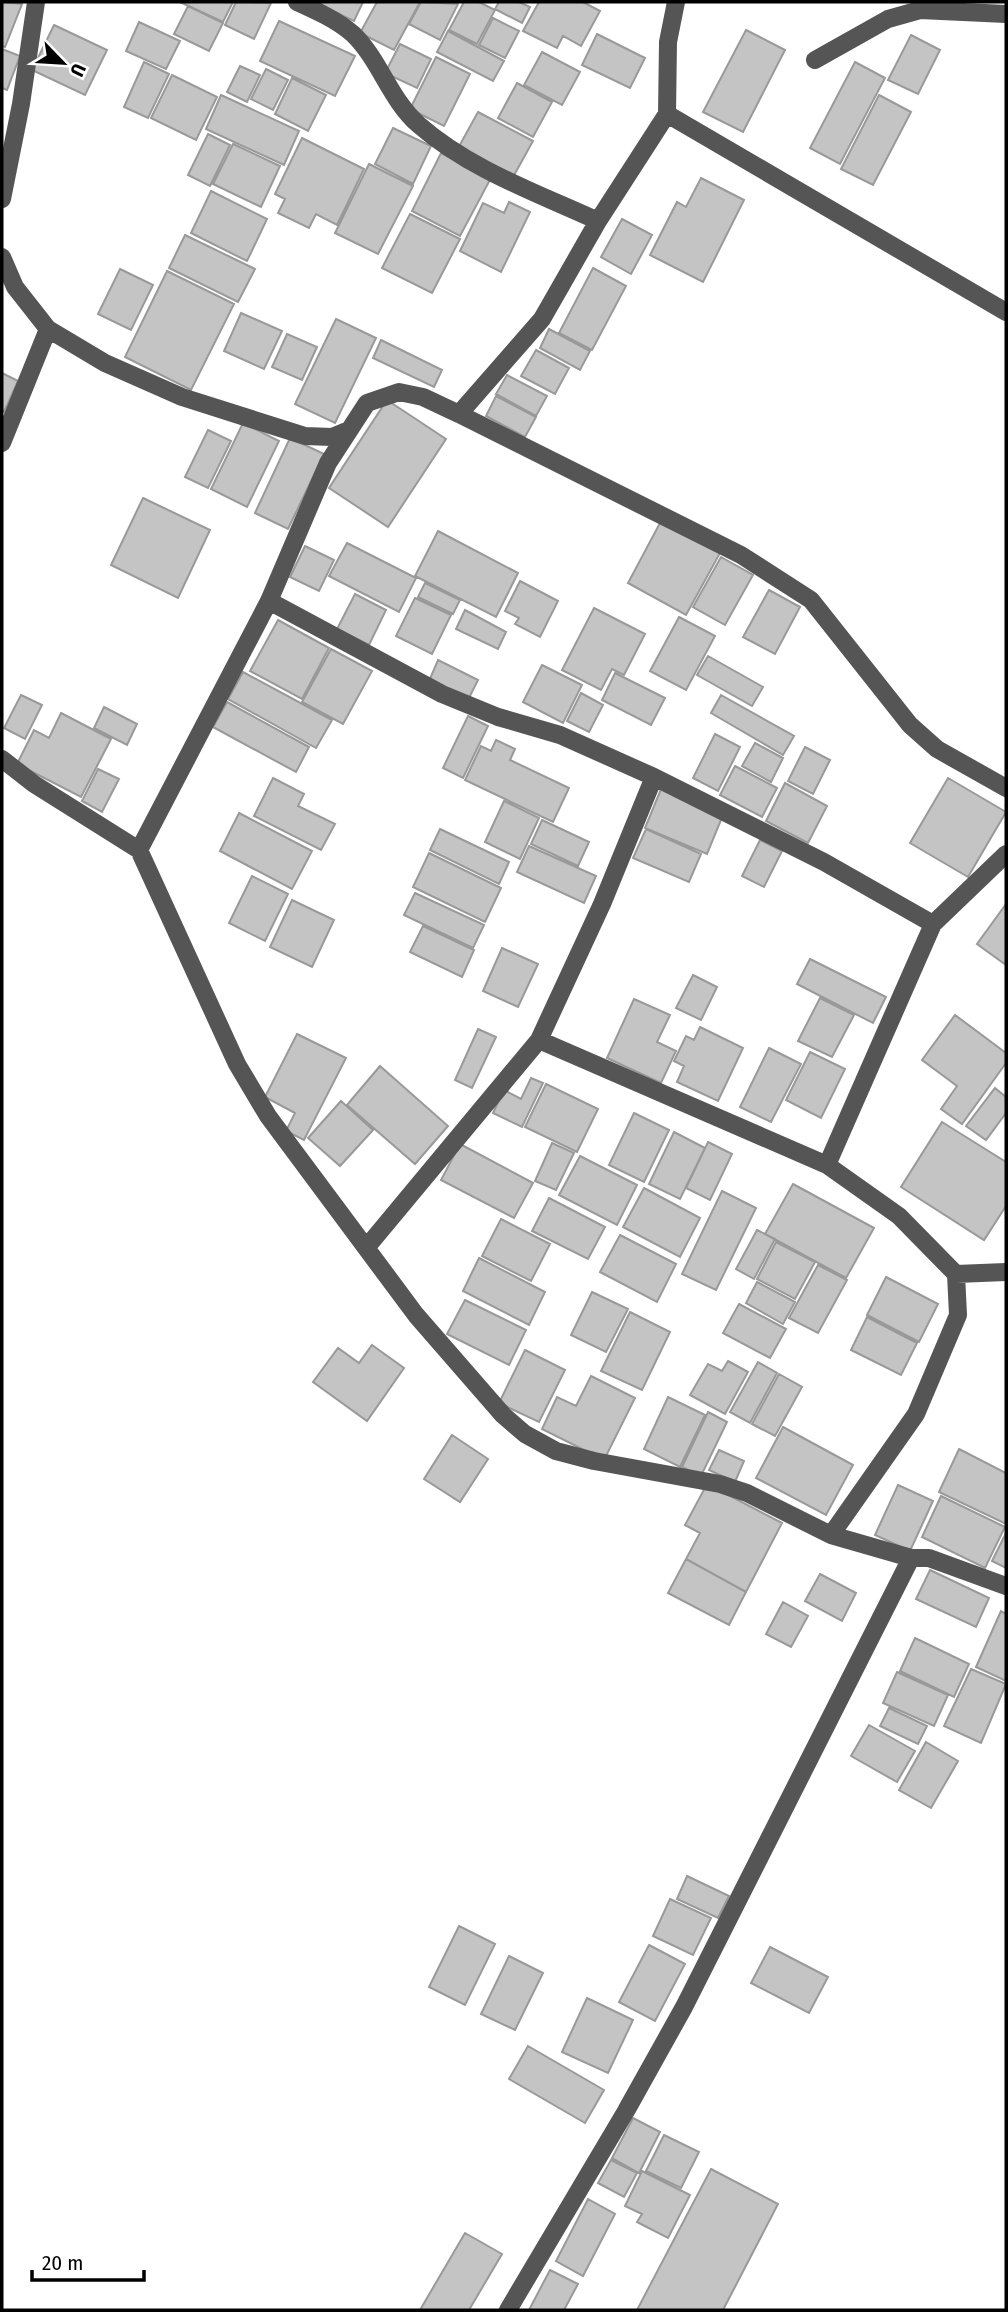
<svg xmlns="http://www.w3.org/2000/svg" width="1008" height="2312" font-family="'Fira Sans Condensed',sans-serif">
	<style>
		.building { fill: #c4c4c4; stroke: #999; stroke-width: 2 }
		.lines { fill: none; stroke-linecap: round; stroke-linejoin: round }
		.minor { stroke: #555; stroke-width: 18 }
	</style>
	<rect width="100%" height="100%" fill="#fff"/>
	<path class="building" d="M2 2 22 4 5 47 2 46Z
		M180 2H233L223 22Z
		M236 2 271 3 254 39 225 25Z
		M313 2H363L354 21Z
		M377 2H420L394 50 360 33Z
		M421 2 458 4 440 40 409 24Z
		M464 2H479L495 10 477 44 449 30Z
		M499 2H519L530 7 522 23 495 9Z
		M539 2H583L600 11 581 46 563 36 557 48 523 31Z
		M188 6 223 23 209 51 174 34Z
		M493 18 519 31 505 58 479 45Z
		M279 21 355 56 335 96 260 61Z
		M139 22 180 41 166 69 126 51Z
		M54 25 107 50 85 95 32 70Z
		M746 30 785 50 743 132 703 112Z
		M448 31 504 61 493 81 437 52Z
		M597 34 645 58 630 88 582 65Z
		M911 35 940 50 918 94 888 80Z
		M400 44 431 59 417 88 385 73Z
		M2 49 20 56 7 90 2 88Z
		M542 52 580 72 562 105 524 85Z
		M436 57 470 74 444 126 410 109Z
		M144 62 169 74 148 118 124 107Z
		M855 62 885 78 840 164 810 148Z
		M240 66 260 75 247 102 227 92Z
		M266 69 288 80 273 110 251 99Z
		M172 75 217 97 196 140 151 118Z
		M292 78 326 95 308 131 275 114Z
		M517 83 552 102 533 137 498 118Z
		M221 95 299 131 284 165 206 129Z
		M879 95 911 112 873 185 841 169Z
		M478 112 533 141 512 179 457 150Z
		M393 128 431 146 413 184 375 164Z
		M208 134 230 145 210 186 188 175Z
		M302 138 364 169 337 225 316 214 309 228 278 213 285 199 275 194Z
		M233 144 280 166 261 207 213 184Z
		M441 153 491 178 460 236 412 211Z
		M369 164 413 186 378 254 335 233Z
		M701 178 744 200 703 282 650 255 677 202 686 207Z
		M211 191 267 219 247 261 191 233Z
		M509 202 530 212 501 272 460 251 483 203 504 213Z
		M410 214 460 239 432 293 382 268Z
		M622 219 652 235 631 274 601 257Z
		M185 235 255 269 238 302 169 268Z
		M593 268 626 286 592 350 559 333Z
		M120 269 153 285 131 330 98 314Z
		M167 271 234 304 191 390 125 357Z
		M241 313 282 331 264 369 224 351Z
		M336 319 376 338 335 423 295 404Z
		M549 329 590 351 580 370 540 348Z
		M287 334 317 347 302 380 272 367Z
		M381 340 442 370 434 387 373 358Z
		M536 350 569 368 555 394 521 376Z
		M2 373 18 381 4 412 2 411Z
		M507 375 547 396 536 416 496 394Z
		M496 396 536 417 525 437 486 416Z
		M387 400 446 439 388 527 329 488Z
		M243 423 279 441 247 507 211 489Z
		M208 430 231 441 208 488 185 477Z
		M290 438 324 454 288 529 255 513Z
		M143 498 210 530 178 598 111 565Z
		M661 521 720 553 686 615 628 583Z
		M438 531 518 573 496 617 415 576Z
		M347 543 416 578 399 612 329 576Z
		M305 546 334 560 319 591 290 577Z
		M721 557 753 575 725 625 693 607Z
		M520 581 558 601 540 637 515 624 519 618 505 611Z
		M425 583 460 600 453 614 418 597Z
		M769 590 800 607 775 654 743 637Z
		M355 594 386 610 369 645 337 629Z
		M415 598 451 615 432 654 396 636Z
		M594 608 645 634 624 675 612 669 601 690 562 670Z
		M465 610 506 632 498 649 456 629Z
		M679 617 715 636 686 690 650 671Z
		M278 620 329 648 302 699 250 671Z
		M331 649 372 671 343 724 302 702Z
		M708 656 763 687 752 706 697 675Z
		M438 660 478 680 468 700 429 681Z
		M542 665 582 685 563 723 523 702Z
		M243 672 332 720 316 748 228 699Z
		M615 673 665 698 651 725 602 700Z
		M581 693 603 705 589 732 567 721Z
		M21 695 42 705 25 739 4 728Z
		M721 695 794 736 783 755 711 713Z
		M227 702 309 747 296 772 213 727Z
		M104 707 137 724 127 745 94 728Z
		M61 713 111 739 81 797 17 764 34 730 49 738Z
		M468 716 488 726 463 778 443 768Z
		M715 734 740 747 718 791 693 778Z
		M496 740 515 749 510 760 569 788 553 822 465 780 481 746 491 751Z
		M755 743 783 758 771 782 742 766Z
		M805 747 830 760 813 794 788 781Z
		M735 766 777 788 762 817 720 795Z
		M98 769 119 779 102 812 82 801Z
		M273 778 304 794 298 806 335 824 321 850 254 816Z
		M948 778 1006 812 968 877 910 843Z
		M785 783 827 806 808 843 766 821Z
		M661 789 723 815 707 854 645 828Z
		M504 801 539 818 520 859 485 842Z
		M239 813 312 851 292 889 220 851Z
		M542 820 589 842 578 866 531 844Z
		M440 829 509 862 499 884 430 850Z
		M646 829 701 854 689 882 633 858Z
		M760 840 782 851 764 887 742 876Z
		M529 846 596 876 584 903 517 872Z
		M429 853 501 888 485 922 413 887Z
		M252 876 288 894 265 941 229 923Z
		M415 893 484 925 473 948 404 915Z
		M292 900 334 920 312 967 270 947Z
		M1006 904V965L977 944Z
		M423 926 474 950 462 977 410 952Z
		M502 948 538 964 518 1007 483 991Z
		M810 959 886 997 873 1023 797 984Z
		M693 975 717 987 701 1020 676 1008Z
		M820 998 854 1015 832 1057 798 1041Z
		M634 999 670 1015 657 1042 676 1051 661 1083 607 1058Z
		M955 1015 1006 1053V1063L962 1124 941 1109 957 1086 922 1060Z
		M700 1027 743 1048 718 1101 677 1082 684 1066 674 1061 686 1036 694 1040Z
		M478 1029 496 1037 472 1088 455 1080Z
		M297 1034 346 1058 304 1140 286 1131 295 1113 265 1097Z
		M769 1048 801 1064 771 1122 740 1107Z
		M810 1052 845 1069 821 1118 786 1100Z
		M380 1066 448 1126 415 1164 347 1105Z
		M531 1078 543 1083 522 1127 493 1113 504 1090 521 1099Z
		M546 1084 598 1109 577 1152 525 1127Z
		M995 1088 1006 1097V1113L986 1140 966 1126Z
		M341 1101 373 1130 340 1166 308 1138Z
		M634 1113 669 1130 644 1182 609 1165Z
		M942 1122 1006 1162V1206L984 1240 901 1187Z
		M674 1132 705 1148 680 1199 649 1184Z
		M708 1142 732 1154 710 1200 686 1188Z
		M552 1143 574 1153 556 1190 535 1181Z
		M460 1144 533 1183 514 1218 441 1180Z
		M580 1156 637 1185 617 1225 559 1195Z
		M793 1184 874 1228 846 1278 765 1234Z
		M644 1188 700 1218 680 1257 623 1227Z
		M722 1191 756 1208 716 1290 682 1274Z
		M549 1198 605 1227 588 1259 532 1231Z
		M501 1219 550 1244 531 1281 482 1256Z
		M757 1230 775 1239 754 1279 736 1269Z
		M620 1235 676 1264 657 1302 600 1272Z
		M776 1242 815 1262 795 1299 757 1279Z
		M479 1258 545 1292 529 1325 463 1291Z
		M818 1265 847 1280 818 1333 789 1318Z
		M886 1277 938 1304 919 1342 867 1315Z
		M757 1282 795 1302 783 1324 746 1303Z
		M592 1292 628 1309 606 1352 571 1335Z
		M465 1300 526 1330 509 1365 447 1334Z
		M739 1304 786 1329 770 1358 723 1333Z
		M630 1312 670 1332 642 1390 601 1371Z
		M867 1317 917 1343 901 1375 851 1350Z
		M372 1345 404 1368 367 1421 313 1382 338 1348 359 1363Z
		M525 1350 565 1370 539 1422 499 1403Z
		M728 1361 748 1372 725 1414 690 1395 708 1364 722 1371Z
		M758 1362 777 1373 750 1423 730 1412Z
		M779 1374 802 1387 775 1436 752 1424Z
		M591 1376 635 1398 604 1460 542 1429 557 1397 576 1406Z
		M668 1397 705 1415 680 1467 644 1449Z
		M708 1412 727 1422 701 1476 682 1467Z
		M783 1427 853 1465 826 1515 756 1478Z
		M452 1435 488 1459 460 1502 424 1479Z
		M959 1449 1006 1473V1524L939 1492Z
		M719 1450 744 1461 735 1482 709 1470Z
		M707 1484 782 1523 746 1592 686 1559 700 1533 685 1525Z
		M898 1485 933 1501 910 1551 875 1535Z
		M941 1496 1005 1527 985 1568 922 1537Z
		M1006 1533V1568L992 1561Z
		M686 1559 746 1592 729 1625 668 1593Z
		M930 1570 989 1598 976 1627 916 1599Z
		M820 1574 856 1593 842 1621 805 1601Z
		M783 1602 808 1616 791 1647 766 1634Z
		M1001 1611 1006 1614V1681L976 1667Z
		M915 1638 969 1664 954 1697 900 1671Z
		M971 1669 1006 1684 981 1743 944 1726Z
		M897 1672 948 1695 934 1726 883 1703Z
		M889 1708 927 1726 918 1744 880 1726Z
		M869 1725 915 1751 897 1782 851 1756Z
		M926 1742 958 1761 931 1808 899 1790Z
		M687 1876 729 1896 718 1918 677 1899Z
		M670 1899 711 1918 693 1955 653 1936Z
		M459 1926 495 1944 465 2005 429 1987Z
		M649 1945 685 1964 655 2021 619 2002Z
		M770 1947 828 1977 809 2013 751 1983Z
		M509 1956 543 1973 515 2030 481 2014Z
		M587 1998 633 2020 608 2073 562 2052Z
		M528 2046 604 2090 585 2123 509 2079Z
		M633 2118 660 2132 639 2173 612 2158Z
		M664 2135 699 2152 681 2188 646 2171Z
		M611 2160 637 2173 624 2197 598 2183Z
		M711 2169 778 2204 723 2310H637Z
		M642 2171 690 2195 668 2238 637 2222 642 2214 625 2206Z
		M588 2199 615 2214 583 2276 556 2261Z
		M465 2233 502 2254 469 2310H420Z
		M550 2270 578 2284 564 2310H529Z"/>
	<g class="lines">
		<path class="minor" d="M297 2C317 11 337 20 353 34 380 60 390 100 419 125 469 169 537 193 598 221
			M815 60 888 19 920 10 1006 14
			M667 114 1006 312
			M2 199 21 104 36 2
			M2 257 15 287 48 329 105 363 182 397 305 436 332 437 349 430
			M459 414 741 555 811 600 910 725 937 749 1006 788
			M2 443 48 329
			M269 601 442 694 498 717 560 735 654 777 602 904 539 1040 366 1248
			M2 759 34 784 139 850 237 1064 268 1116 416 1315 503 1415 525 1434 556 1451 594 1461 720 1484 747 1493 831 1535 911 1558H929L1006 1586
			M654 777 824 862 933 924 1006 854
			M139 850 269 601 328 463 367 403 399 392 423 397 459 414 542 319 598 221 667 114 668 42 676 2
			M539 1040 827 1165 899 1216 956 1274 958 1315 916 1414 831 1535
			M827 1165 933 924
			M956 1274 1006 1272
			M508 2310 626 2111 684 2007 911 1558"/>
	</g>
	<rect width="1008" height="2312" fill="none" stroke="#000000" stroke-width="7"/>
	<g transform="translate(63 63) rotate(115)" stroke="#ffffff" stroke-width="5" paint-order="stroke">
	<path d="M0-5L12 26L0 18L-12 26Z" fill="#000000"/>
	<text y="-10" font-size="19" font-weight="bold" text-anchor="middle" fill="#000000">U</text>
	</g>
	<path d="M32 2270v10h112v-10" fill="none" stroke="#000000" stroke-width="3.5"/>
	<text x="42" y="2270" font-size="21" fill="#000000" stroke="#ffffff" stroke-width="5" paint-order="stroke">20 m</text>
</svg>
